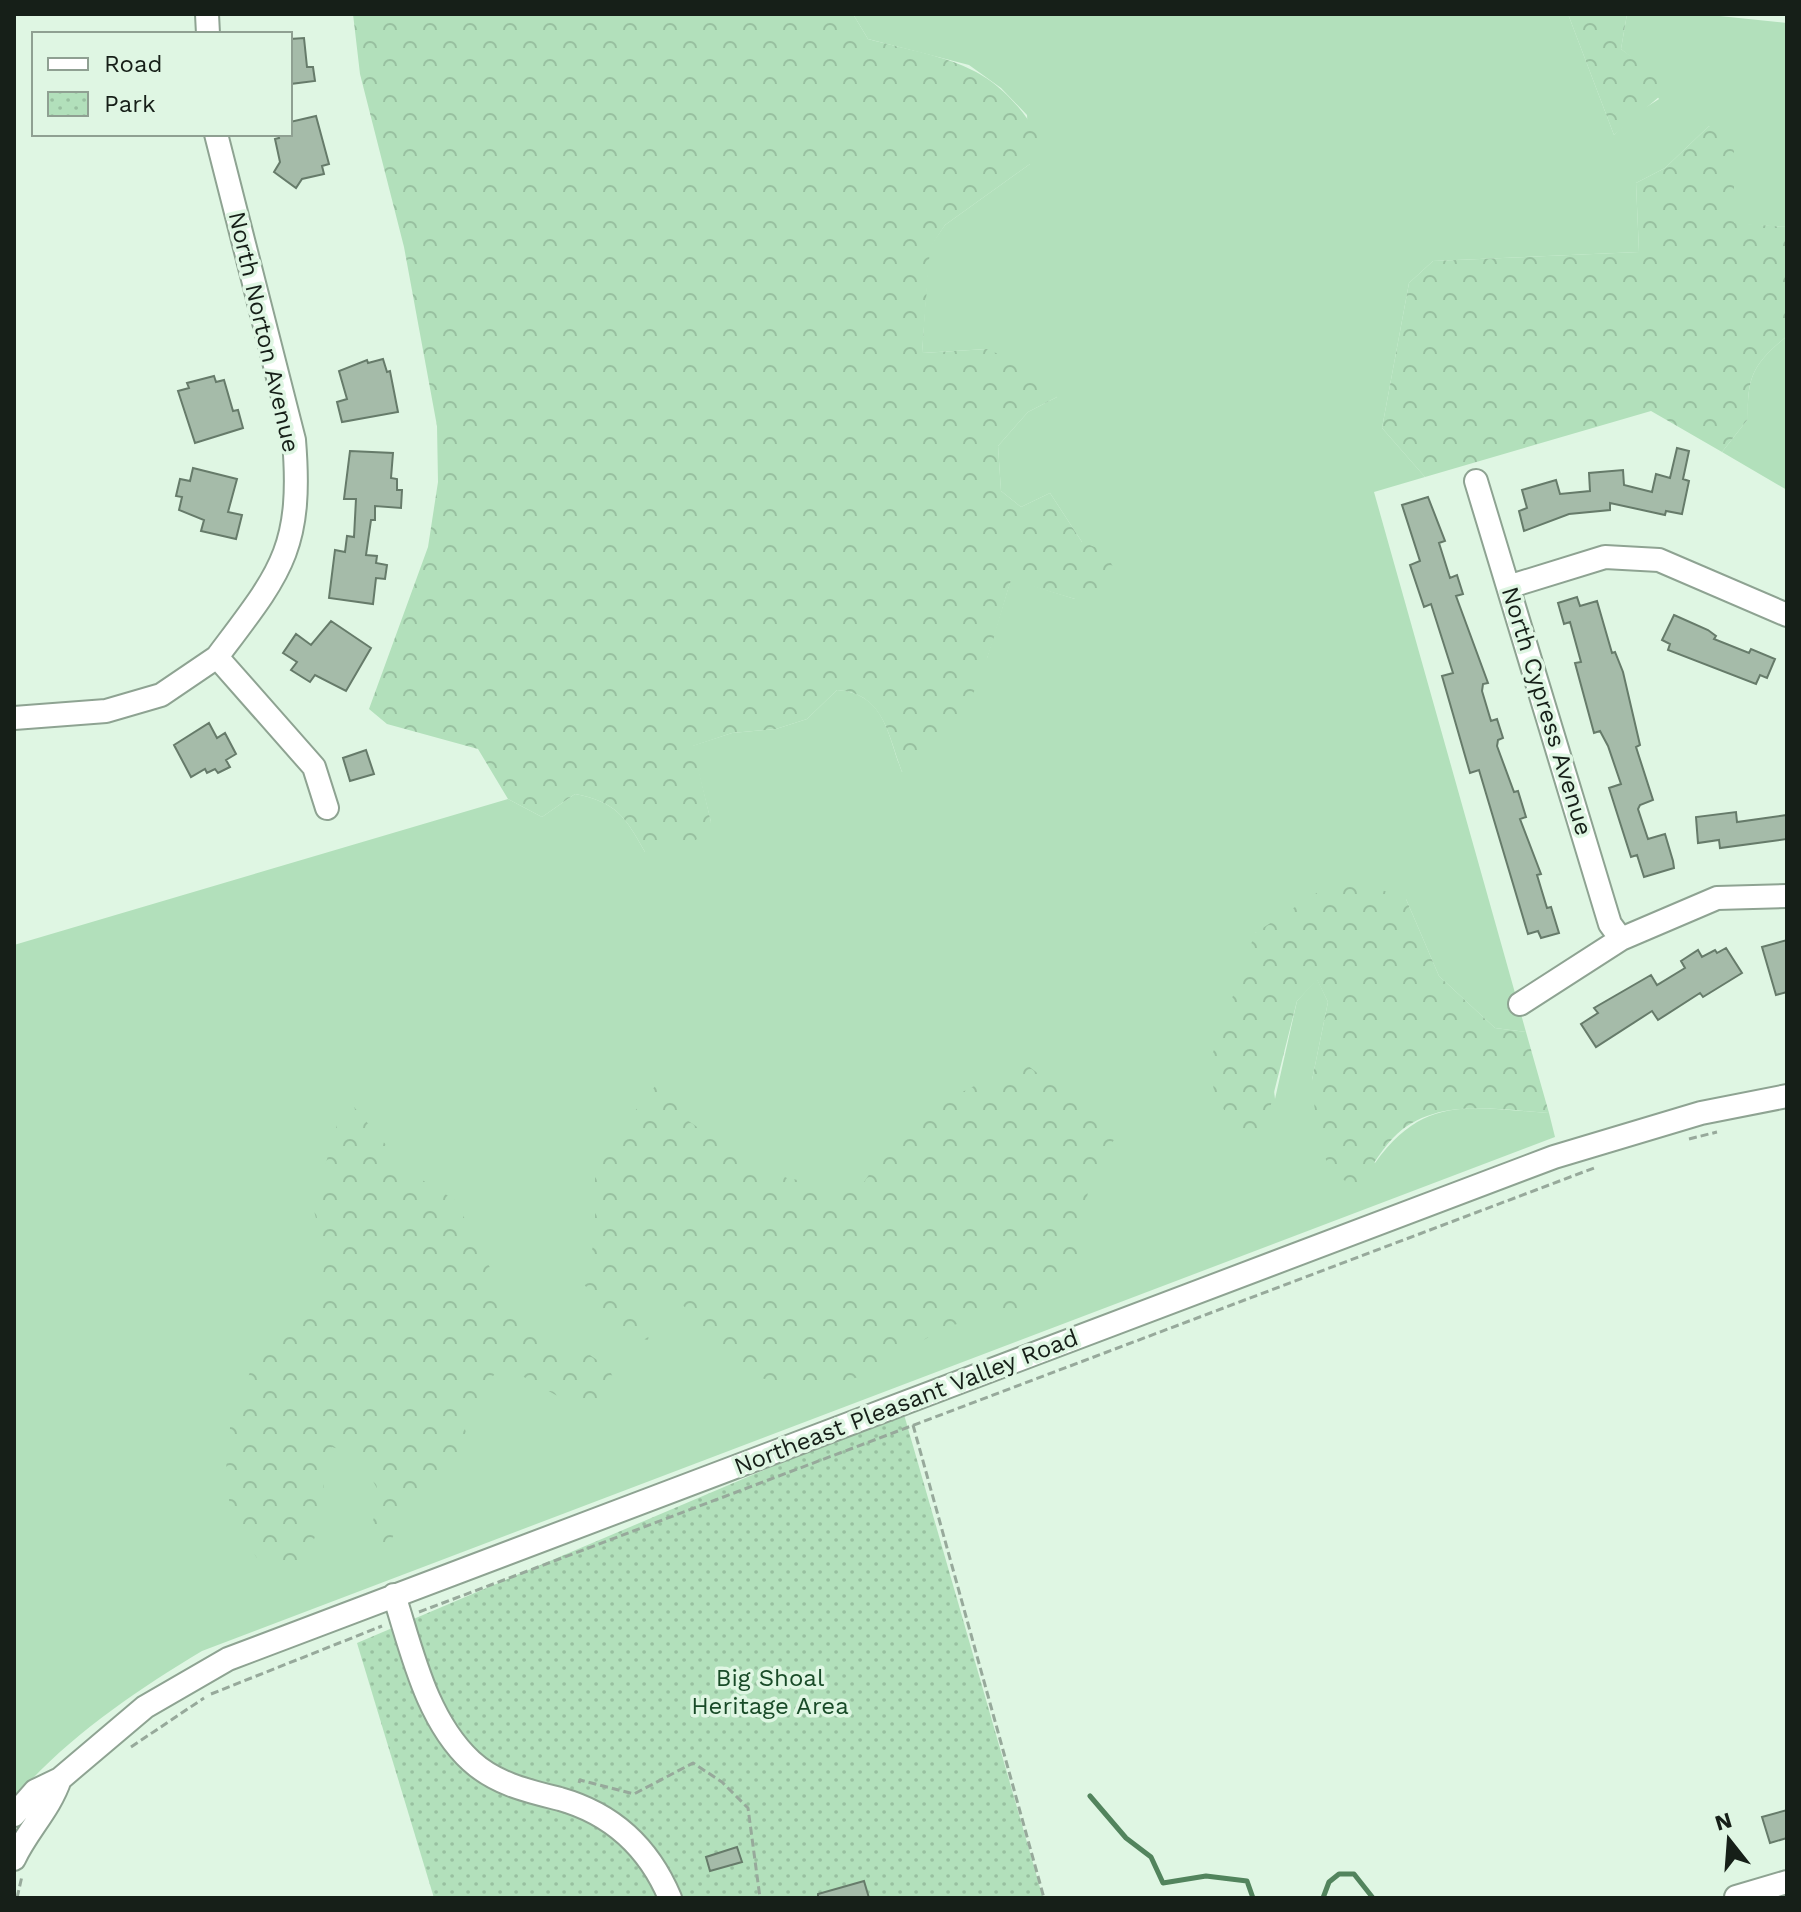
<svg xmlns="http://www.w3.org/2000/svg" width="1801" height="1912" font-family="'Work Sans',sans-serif">
	<style>
		.grass { fill: #b2e0bb }
		.forest { fill: url(#forest-crowns) }
		.park { fill: url(#park-dots) }
		.lines { fill: none; stroke-linecap: round; stroke-linejoin: round }
		.stream { stroke: #52845d; stroke-width: 5 }
		.building { fill: #a5bba9; stroke: #667b6a; stroke-width: 2 }
		.minor-casing { stroke: #8ea392; stroke-width: 26 }
		.path { stroke: #97a99b; stroke-width: 3; stroke-dasharray: 8 4; stroke-linecap: butt }
		.minor { stroke: #fff; stroke-width: 22 }
		.labels { text-anchor: middle; dominant-baseline: central; stroke-width: 7; stroke-linejoin: round; paint-order: stroke }
		.street-label { font-size: 24px; fill: #161f18; stroke: #dff6e3 }
		.park-label { font-size: 24px; fill: #194b28; stroke: #dff6e3 }
	</style>
	<defs>
		<pattern id="forest-crowns" width="20" height="18" patternUnits="userSpaceOnUse" patternTransform="scale(2)"><rect width="20" height="18" fill="#b2e0bb"/><path d="M2 6a3 3 0 1 1 6 0M12 15a3 3 0 1 1 6 0" fill="none" stroke="#98c0a0"/></pattern>
		<pattern id="park-dots" width="8" height="8" patternUnits="userSpaceOnUse" patternTransform="scale(2)"><rect width="8" height="8" fill="#b2e0bb"/><path d="M2 2h.1M6 6h.1" fill="none" stroke="#98c0a0" stroke-width="1.8" stroke-linecap="round"/></pattern>
	</defs>
	<rect width="100%" height="100%" fill="#dff6e3"/>
	<path class="grass" d="M853 14H1568L1614 135 1637 113 1659 99 1637 62 1621 49 1627 14H1700L1787 23V227L1734 224V151L1709 126 1665 168 1636 183 1639 252 1433 261 1409 283 1382 428 1425 477 1374 492 1526 1032 1495 1028 1439 976 1406 899 1255 933 1275 1099 1297 1001 1317 979 1328 1002 1312 1080 1375 1163C1425 1093 1472 1108 1549 1113L1555 1137 202 1651C135 1691 65 1739 14 1799V945L508 799 542 817 575 794C616 802 625 816 645 852L711 822 692 746 732 733 776 729 807 719 837 690C885 694 887 733 902 772L987 658 1011 579 1075 599 1082 542 1050 493 1021 507 1001 491 998 446 1028 412 1057 397 987 349 922 353 929 248 945 225 1030 164 1027 115 1001 88 969 65 868 39Z
		M1787 336V490L1722 452 1748 419C1747 376 1753 364 1787 336Z"/>
	<path class="forest" d="M353 14H853L868 39C951 61 996 61 1042 142L1030 164 945 225 930 248 922 353 987 349 1052 378 1057 397 1028 412 998 446 1001 491 1021 507 1050 493 1082 542 1105 551 1116 573 1120 597 1075 599 1011 580C989 650 974 737 902 772 888 735 884 693 837 690L807 719 776 729 732 733 693 746 711 822C695 850 674 850 645 852 625 816 616 802 575 794L542 817 508 799 478 749 387 724 369 709 428 547 438 482 437 426 404 247 360 74Z
		M1568 14H1627L1621 49 1656 75 1666 91 1614 135Z
		M1709 126 1725 132 1734 151V223L1787 227V336C1753 364 1747 376 1748 419L1722 452 1651 411 1425 477 1382 428 1409 283 1433 261 1639 252 1636 183 1665 168Z
		M1329 885 1374 887 1406 899 1439 976 1495 1028 1526 1032 1549 1113C1497 1110 1434 1096 1393 1138 1379 1153 1368 1173 1355 1189L1328 1167 1316 1124 1312 1080 1328 1002 1317 980 1297 1001 1262 1140 1233 1126 1214 1092 1210 1061 1255 933Z
		M1027 1065 1117 1134 1089 1186 1074 1275 1052 1297 1025 1309 944 1327 871 1374 819 1387 785 1384 741 1373 682 1304 658 1294 639 1303 651 1324 648 1340 626 1336 582 1282 595 1240V1160L661 1079 687 1120 735 1153 787 1178 858 1191C869 1176 878 1158 891 1144 922 1110 983 1078 1027 1065Z
		M354 1107 409 1172 455 1200 513 1312 552 1341 587 1353 609 1368 616 1385 608 1398H561L515 1372 499 1367 463 1423 471 1448 469 1461 411 1506 388 1545 367 1539 381 1496C369 1472 359 1454 332 1447 319 1488 324 1531 302 1568L263 1567 231 1519 226 1469 231 1418 255 1360 286 1323 318 1303 326 1256 313 1207 339 1118Z"/>
	<path class="park" d="M903 1411 1043 1898H434L357 1643Z"/>
	<g class="lines">
		<path class="stream" d="M1090 1796 1126 1838 1151 1857 1163 1883 1206 1876 1247 1881 1253 1898
			M1323 1898 1329 1882 1339 1874H1354L1373 1898"/>
	</g>
	<path class="building" d="M304 38 307 67H313L315 81 290 84V39Z
		M316 116 329 164 322 166 324 174 302 179 296 188 274 172 280 162 275 139 279 138 278 134H290V122Z
		M383 359 387 372 390 371 398 412 342 422 337 402 347 399 339 371 367 360 368 363Z
		M214 376 216 382 224 380 233 411 238 410 243 428 195 443 178 391 189 388 187 383Z
		M1677 448 1689 451 1683 479 1689 481 1682 514 1666 511 1665 515 1610 503V510L1569 514 1524 531 1519 511 1527 508 1522 490 1556 480 1560 494 1590 491 1589 473 1623 470 1624 485 1652 492 1656 474 1670 478Z
		M350 451 393 453 391 478 397 479V490H402L401 508 375 506V520H371L366 555 377 556 376 563 387 565 385 579 376 578 373 604 329 598 335 550 345 552 347 536 354 537 356 499H344Z
		M193 468 237 479 228 512 242 515 236 539 201 531 204 520 179 510 182 497 176 496 180 479 190 481Z
		M1428 497 1445 541 1439 543 1450 578 1457 575 1463 594 1456 596 1488 683 1483 684 1482 691 1491 721 1497 719 1503 738 1498 740 1497 746 1514 792 1518 791 1526 817 1520 819 1541 874 1537 875 1547 908 1551 907 1559 933 1541 938 1538 931 1528 934 1479 770 1470 773 1442 676 1453 673 1431 604 1424 607 1410 565 1420 561 1402 505Z
		M1577 597 1580 606 1597 601 1612 653 1615 652 1623 672 1640 745 1636 747 1653 800 1640 805 1638 809 1648 839 1665 834 1673 861 1674 868 1644 877 1637 855 1631 857 1609 788 1621 784 1608 746 1600 731 1594 733 1575 663 1581 662 1570 622 1564 624 1558 603Z
		M1674 615 1708 630 1716 636 1714 639 1749 653 1751 649 1775 659 1767 678 1760 675 1756 684 1668 650 1670 644 1662 640Z
		M331 621 371 648 346 691 315 675 310 682 291 670 297 662 283 653 296 634 311 645Z
		M209 723 217 738 225 733 236 754 226 760 230 767 218 773 215 769 207 773 205 769 191 777 174 745Z
		M366 750 374 774 350 781 343 758Z
		M1736 812 1737 822 1787 815V839L1720 848 1719 840 1698 843 1696 817Z
		M1787 940V992L1776 995 1762 947Z
		M1726 948 1742 973 1703 997 1700 993 1658 1020 1652 1011 1596 1047 1581 1024 1598 1013 1594 1008 1651 975 1657 985 1685 968 1681 961 1698 950 1702 957 1715 950 1717 953Z
		M1787 1810V1838L1770 1843 1762 1817Z
		M737 1847 742 1862 710 1871 706 1857Z
		M864 1881 869 1898H818V1894Z"/>
	<g class="lines">
		<defs>
			<path id="minor" d="M207 14 208 34
				M216 134 294 440C303 550 280 573 217 657L314 767 327 808
				M1476 481 1610 924 1621 939
				M1511 586 1605 557 1659 560 1787 615
				M14 718 106 711 161 695 217 657
				M1520 1004 1621 939 1717 898 1787 896
				M394 1595C412 1651 426 1719 471 1761 496 1784 528 1791 560 1799 613 1814 649 1848 670 1898
				M14 1815 35 1791 60 1779 145 1707 228 1659 1554 1157 1701 1113 1787 1096
				M14 1859C27 1831 50 1809 60 1779
				M1736 1897 1787 1882"/>
		</defs>
		<use href="#minor" class="minor-casing"/>
		<path class="path" d="M1689 1139 1717 1132
			M913 1425 1044 1898
			M419 1612 1594 1168
			M211 1694 382 1626
			M131 1747 204 1698
			M579 1783 580 1780 634 1794 693 1763 722 1782 748 1808 760 1898
			M17 1898 22 1876"/>
		<use href="#minor" class="minor"/>
	</g>
	<g class="labels">
		<g class="street-label">
			<text transform="translate(264 332) rotate(77)">North Norton Avenue</text>
			<text transform="translate(1547 711) rotate(73)">North Cypress Avenue</text>
			<text transform="translate(906 1402) rotate(-21)">Northeast Pleasant Valley Road</text>
		</g>
		<g class="park-label">
			<text x="770" y="1678">Big Shoal<tspan x="770" dy="28">Heritage Area</tspan></text>
		</g>
	</g>
	<rect width="1801" height="1912" fill="none" stroke="#161f18" stroke-width="32"/>
	<rect x="32" y="32" width="260" height="104" fill="#dff6e3" stroke="#8fa092" stroke-width="2"/>
	<rect x="48" y="58" width="40" height="12" fill="#ffffff" stroke="#8fa092" stroke-width="2"/>
	<text x="104" y="72" font-size="24" fill="#161f18">Road</text>
	<rect x="48" y="92" width="40" height="24" fill="url(#park-dots)" stroke="#8fa092" stroke-width="2"/>
	<text x="104" y="112" font-size="24" fill="#161f18">Park</text>
	<g transform="translate(1729 1840) rotate(343)" stroke="#dff6e3" stroke-width="6" paint-order="stroke">
	<path d="M0-6L14 30L0 20L-14 30Z" fill="#161f18"/>
	<text y="-12" font-size="22" font-weight="bold" text-anchor="middle" fill="#161f18">N</text>
	</g>
</svg>
